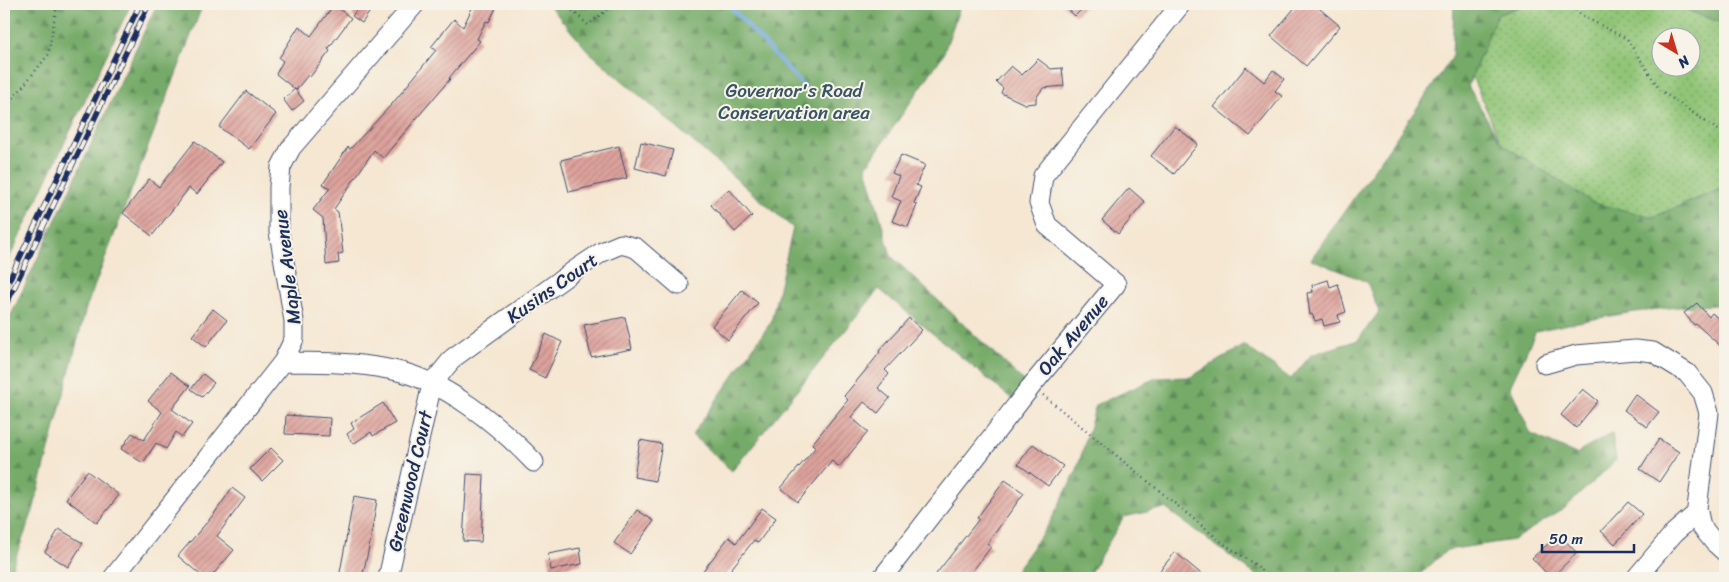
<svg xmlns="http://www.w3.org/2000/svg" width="1729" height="582" font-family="Sriracha,sans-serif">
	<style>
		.grass { fill: url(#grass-dots); stroke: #567a6a; fill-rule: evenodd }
		.forest { fill: url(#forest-firs); stroke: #486c63 }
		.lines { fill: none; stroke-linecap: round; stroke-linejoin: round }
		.stream { stroke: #70a8df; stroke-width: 4 }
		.building { fill: url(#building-hatch) }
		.minor-casing { stroke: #3c4b6f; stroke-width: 21 }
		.path { stroke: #3c4b6f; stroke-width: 2.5; stroke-dasharray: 1 4; stroke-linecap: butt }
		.minor { stroke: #fff; stroke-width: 19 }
		.rail-casing { stroke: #1b2f5e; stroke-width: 5.5 }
		.rail { stroke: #f7f3e8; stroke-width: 4; stroke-dasharray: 11; stroke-linecap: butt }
		.labels { text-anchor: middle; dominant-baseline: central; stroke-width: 4; stroke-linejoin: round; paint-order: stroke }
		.park-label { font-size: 19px; fill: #385464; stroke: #f7f3e8 }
		.street-label { font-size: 19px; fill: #1b2f5e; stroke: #f7f3e8 }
	</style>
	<defs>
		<pattern id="grass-dots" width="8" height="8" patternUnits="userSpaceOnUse" patternTransform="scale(1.25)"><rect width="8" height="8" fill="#91c577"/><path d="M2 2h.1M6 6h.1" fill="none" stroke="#76a065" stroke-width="1.8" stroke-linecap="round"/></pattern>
		<pattern id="forest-firs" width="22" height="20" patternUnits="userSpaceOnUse" patternTransform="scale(1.25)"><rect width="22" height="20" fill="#74aa68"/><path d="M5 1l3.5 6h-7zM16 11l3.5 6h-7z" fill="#5e8b59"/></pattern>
		<pattern id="building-hatch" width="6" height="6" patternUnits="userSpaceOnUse" patternTransform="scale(1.25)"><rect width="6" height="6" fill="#dea39c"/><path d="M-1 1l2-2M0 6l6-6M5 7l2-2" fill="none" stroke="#b38582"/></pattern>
	</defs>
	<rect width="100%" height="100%" fill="#f7f3e8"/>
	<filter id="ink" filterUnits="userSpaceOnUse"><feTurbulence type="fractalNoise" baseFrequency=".02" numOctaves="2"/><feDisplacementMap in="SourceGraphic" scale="10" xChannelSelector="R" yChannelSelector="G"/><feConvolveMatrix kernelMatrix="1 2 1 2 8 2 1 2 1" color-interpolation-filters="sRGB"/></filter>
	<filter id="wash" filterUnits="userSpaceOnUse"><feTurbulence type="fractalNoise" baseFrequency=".0096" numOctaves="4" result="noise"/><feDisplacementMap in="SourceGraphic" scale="20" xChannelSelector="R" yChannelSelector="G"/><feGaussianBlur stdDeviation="1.12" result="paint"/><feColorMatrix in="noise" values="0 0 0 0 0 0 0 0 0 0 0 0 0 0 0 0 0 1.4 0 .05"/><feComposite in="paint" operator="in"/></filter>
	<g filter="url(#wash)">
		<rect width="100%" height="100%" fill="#f5e7d2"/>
		<path class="grass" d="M1527 4H1670L1725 24V187L1653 217 1593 203 1501 143 1470 72 1497 15ZM1662 38H1692V68H1662Z"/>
		<path class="forest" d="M4 4H131L4 269Z
			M157 4H203L86 308 33 511 8 578H4V330Z
			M548 4H961L943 55 866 167 891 256 1030 387 1018 404 879 289 732 471 692 435 771 322 793 228 588 51Z
			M1454 4H1527L1497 15 1468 86 1501 143 1593 203 1653 217 1725 188V305C1661 305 1599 317 1536 331L1510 387 1531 434 1576 454 1612 433 1616 460 1565 508 1513 540 1447 550 1416 578H1260L1165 508 1124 517 1087 578H1026L1016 570 1049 524 1077 470 1096 405 1156 378 1191 377 1244 345 1291 379 1311 355 1358 340 1379 312 1367 282 1311 259 1452 58Z
			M1670 4H1725V24Z"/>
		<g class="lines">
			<path class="stream" d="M728 4 807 90"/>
		</g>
		<g id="blocks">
			<path class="building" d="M361 4 371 10 362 23 352 16Z
				M474 4H498L489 22 486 21 477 39 480 41 449 78 450 79 383 158 374 150 334 209 338 212 343 253 338 254 339 263 326 265 323 218 313 210 330 188 323 184 348 147 350 149 393 103 436 50 431 47 454 19 463 27Z
				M1062 4H1087L1075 16Z
				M1298 4H1314L1340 26 1306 66 1271 36Z
				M334 5 351 18 328 49 330 51 310 77 308 75 296 90 276 74 283 61 279 58 299 26 311 36Z
				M1038 59 1051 69 1062 68 1064 86 1043 88 1036 98V103L1025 104 1001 93 1003 88 996 82 1011 66 1022 75Z
				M1246 67 1264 82 1273 70 1284 79 1275 91 1282 96 1250 136 1214 107Z
				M295 89 304 101 292 111 283 99Z
				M246 91 276 114 249 149 219 127Z
				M1175 126 1198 144 1174 174 1151 156Z
				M195 141 222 162 197 194 189 188 152 236 123 213 149 179 159 187Z
				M641 142 673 150 666 176 635 168Z
				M619 146 627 178 569 192 561 160Z
				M901 155 925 165 916 185 921 187 914 203 917 205 908 227 892 221 901 201 891 197 899 176 892 173Z
				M1129 188 1145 202 1118 234 1102 220Z
				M729 189 752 216 735 232 711 205Z
				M1328 280 1330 287 1338 284 1346 312 1338 315 1340 322 1324 326 1322 319 1315 321 1312 314 1310 315 1307 293 1313 292 1312 285Z
				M742 290 758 303 728 340 712 326Z
				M1697 303 1709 317 1712 313 1725 325V350L1696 324 1694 325 1684 313Z
				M213 309 227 320 206 347 192 336Z
				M625 317 632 349 591 357 584 325Z
				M909 318 922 330 885 370 889 374 878 388 890 398 878 413 864 402 851 417 868 432 839 467 832 461 798 502 781 488 816 447 812 444 848 400 844 396 870 365 880 352 879 351Z
				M546 334 562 342 545 378 529 370Z
				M171 372 190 386 172 409 192 424 182 437 176 432 166 449 156 443 143 463 121 449 132 433 144 440 162 412 148 401Z
				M203 374 214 383 202 397 191 389Z
				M1583 389 1598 401 1576 428 1561 415Z
				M1635 394 1659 412 1647 427 1624 410Z
				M383 403 395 423 373 436 371 432 353 444 347 434 354 429 351 423Z
				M286 415 330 418 329 436 285 434Z
				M1659 439 1679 452 1659 482 1640 469Z
				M640 440 662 444 655 481 634 477Z
				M1033 444 1063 466 1048 486 1018 464Z
				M271 448 283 460 262 481 250 469Z
				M87 471 119 495 97 523 66 499Z
				M467 474 484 475 481 542 463 541Z
				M1005 480 1024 493 987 544 991 547 967 578H933L979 519 977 518Z
				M232 488 245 498 217 536 234 550 210 578H204L178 556 214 514Z
				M354 496 377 500 370 543 362 578H339Z
				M1628 502 1642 514 1615 544 1601 531Z
				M762 508 776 518 758 543 754 540 724 578H709L702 572 729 537 736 543Z
				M637 510 654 521 630 554 614 543Z
				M59 529 83 543 68 567 45 552Z
				M1559 534 1577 553 1551 578 1532 558Z
				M580 548 582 564 551 570 548 554Z
				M1175 552 1206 578H1154Z"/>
		</g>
	</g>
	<g filter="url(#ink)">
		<use href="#blocks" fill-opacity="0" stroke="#3c4b6f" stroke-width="1"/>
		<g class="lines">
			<defs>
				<path id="minor" d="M283 362C319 362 356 362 393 370 444 380 499 425 534 462
					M1545 364 1576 355 1635 350 1653 352 1687 373 1703 393 1709 413 1697 508 1701 526 1714 542 1725 552
					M113 578 283 362 294 339V321L279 232V187L281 167 291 148 415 4
					M388 578 432 384 453 358 575 270 602 252 621 244 636 248 679 285
					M882 578 1033 384 1116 284 1047 225 1039 203 1043 176 1181 4
					M1636 578 1674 533 1698 512"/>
			</defs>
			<use href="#minor" class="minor-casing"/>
			<path class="path" d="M565 4 588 25 614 4
				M1567 4 1583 16 1627 39 1660 90 1725 135
				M4 110 48 55 57 4
				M1043 395 1224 544 1260 568 1264 578"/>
			<use href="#minor" class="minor"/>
			<defs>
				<path id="rail" d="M4 291 140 4
					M4 309 149 4"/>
			</defs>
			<use href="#rail" class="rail-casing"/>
			<use href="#rail" class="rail"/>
		</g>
	</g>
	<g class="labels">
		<g class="park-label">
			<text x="794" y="90">Governor's Road<tspan x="794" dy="22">Conservation area</tspan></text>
		</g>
		<g class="street-label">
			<text transform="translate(287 267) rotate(-97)">Maple Avenue</text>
			<text transform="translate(552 288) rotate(-35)">Kusins Court</text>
			<text transform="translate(1073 335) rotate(-50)">Oak Avenue</text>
			<text transform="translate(410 481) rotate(-77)">Greenwood Court</text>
		</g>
	</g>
	<rect width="1729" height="582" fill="none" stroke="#f7f3e8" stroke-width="20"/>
	<g transform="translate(1676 52) rotate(142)"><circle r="24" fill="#f7f3e8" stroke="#9fa5b1"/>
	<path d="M0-4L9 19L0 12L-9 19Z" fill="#c8321e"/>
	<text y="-8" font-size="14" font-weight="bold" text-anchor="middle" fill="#1b2f5e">N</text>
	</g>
	<path d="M1542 544v8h92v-8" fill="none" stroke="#1b2f5e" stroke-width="2.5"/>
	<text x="1549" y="544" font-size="15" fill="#1b2f5e" stroke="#f7f3e8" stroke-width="4" paint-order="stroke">50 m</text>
</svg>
